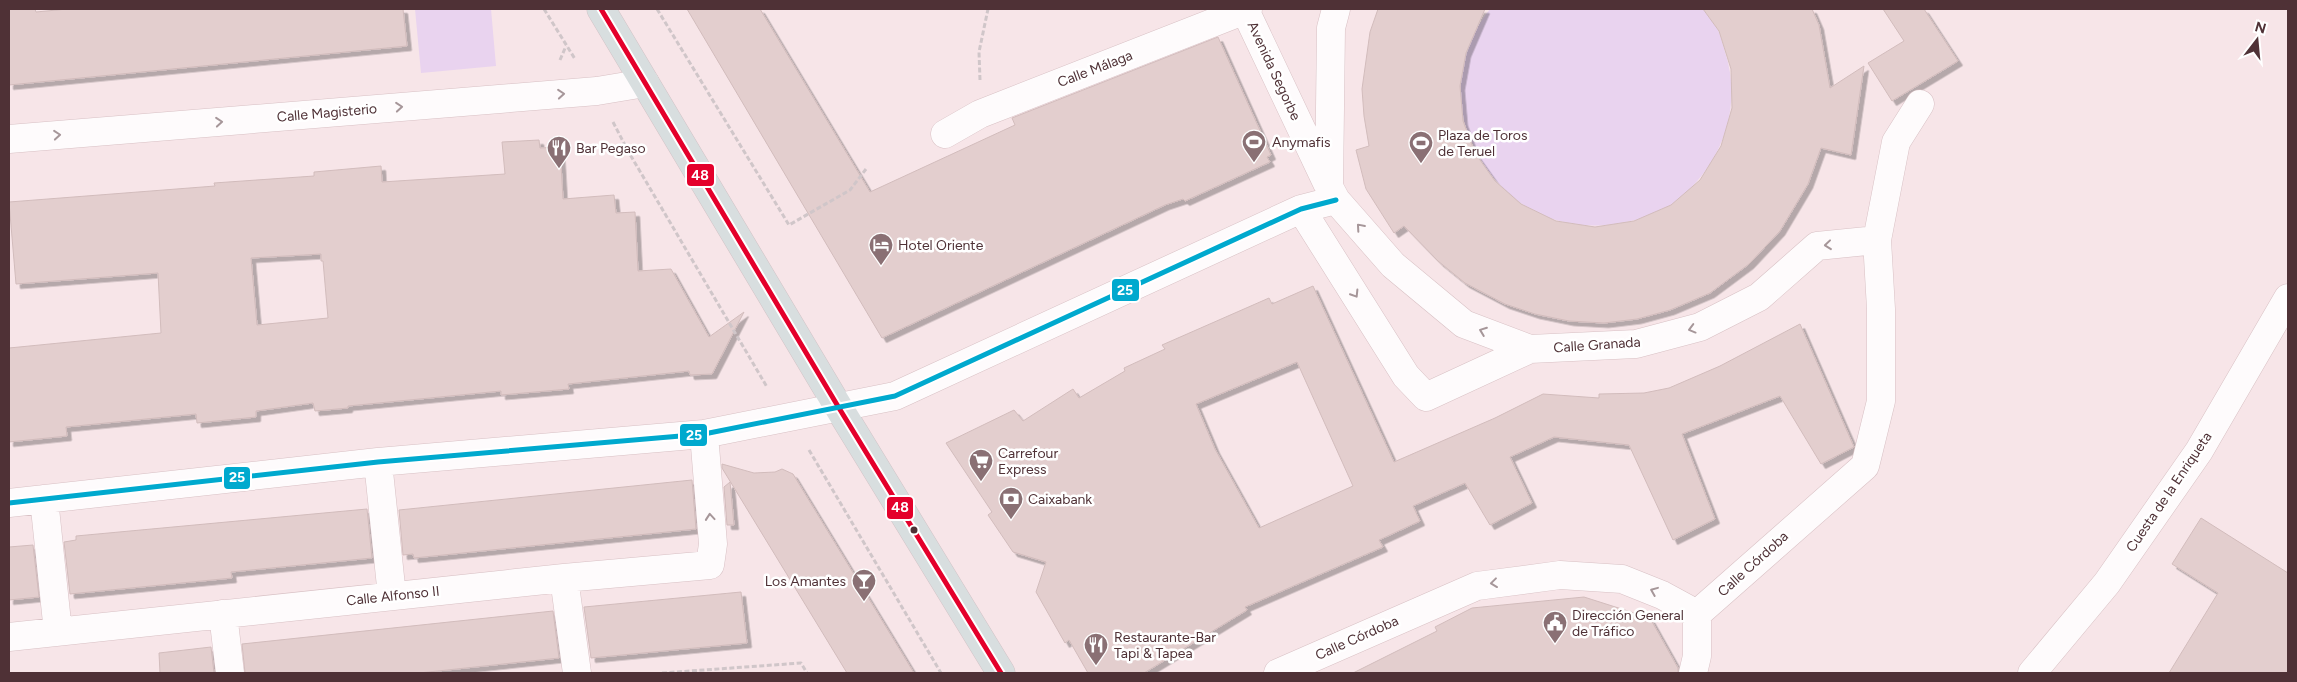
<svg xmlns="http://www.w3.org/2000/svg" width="2297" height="682" font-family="Figtree,sans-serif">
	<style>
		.green { fill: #e9d3ef }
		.building { fill: #e3cece; stroke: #d2bcbc; fill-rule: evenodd; filter: url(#shadow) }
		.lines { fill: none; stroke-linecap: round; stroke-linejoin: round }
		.minor-casing { stroke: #d8c0c4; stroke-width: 29 }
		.major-casing { stroke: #d2c4c7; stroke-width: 29 }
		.path { stroke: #d0c6c9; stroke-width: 3; stroke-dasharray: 5 2.5; stroke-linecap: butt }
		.minor { stroke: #fefbfc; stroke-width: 28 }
		.major { stroke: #d8dedf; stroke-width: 28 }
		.bus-1-casing { stroke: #fff; stroke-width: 9 }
		.bus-2-casing { stroke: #fff; stroke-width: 9 }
		.bus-1 { stroke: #e4002b; stroke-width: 5 }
		.bus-2 { stroke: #00a9ce; stroke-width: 5 }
		.oneway { stroke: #a69699 }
		.bus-dot { fill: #4f3136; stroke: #fff; stroke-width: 2 }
		.labels { text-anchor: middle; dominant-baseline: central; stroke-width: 5; stroke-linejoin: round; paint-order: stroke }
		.street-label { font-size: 14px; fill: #4f3136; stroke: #fff }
		.poi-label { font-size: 14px; fill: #4f3136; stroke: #fff; text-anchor: start }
		.line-badge { stroke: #fff; stroke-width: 2 }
		.badge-label { font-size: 14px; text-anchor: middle; font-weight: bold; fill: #fff }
	</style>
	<defs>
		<filter id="shadow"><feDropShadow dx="4.5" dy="4.5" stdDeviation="0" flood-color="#0004"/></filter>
	</defs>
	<rect width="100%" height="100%" fill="#f7e5e8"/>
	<path class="green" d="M415 9H491L496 66 421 73Z
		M1490 9H1703C1708 16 1714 23 1718 30 1721 37 1723 45 1725 52 1744 109 1720 170 1672 204 1656 216 1634 221 1615 224 1545 234 1490 194 1467 130 1452 90 1464 41 1490 9Z"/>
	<path class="building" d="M9 9H35L36 12 67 9H403L407 46 9 85Z
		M687 9H760L870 192 1015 125 1012 118 1218 37 1271 155 1267 157 1270 162 1185 201 1183 199 1165 205 882 338Z
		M1378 9H1485L1466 53 1460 86 1463 121 1475 153 1495 181 1521 204 1556 221 1595 227 1634 221 1671 205 1700 180 1721 146 1732 108 1731 69 1719 31 1703 9H1812L1819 25 1830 88 1864 66 1851 155 1821 148 1808 184 1780 231 1749 264 1710 293 1670 310 1637 319 1604 323 1569 321 1535 314 1505 304 1465 283 1438 261 1404 226 1394 233 1366 189 1356 150 1369 146 1364 116 1362 89 1370 32Z
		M1883 9H1924L1958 61 1892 101 1868 63 1904 41Z
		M539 140 540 148 560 147 563 199 614 195 616 213 635 212 638 271 671 269 709 337 744 312 712 374 690 375 689 371 568 384 569 389 501 395V391L348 406V408L315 411 313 403 256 411V417L197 423 196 414 66 427 67 436 9 442V348L161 333 158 273 16 284 9 202 215 186 214 183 314 176V172L381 166 382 182 505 174 502 142ZM321 254V261H323L328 318 257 325 251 258Z
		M1313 286 1394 462 1495 418 1543 394 1599 398V394L1644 393 1669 388 1720 366 1800 324 1854 447 1821 464 1780 396 1682 434 1715 519 1673 540 1629 445 1554 437 1510 457 1532 503 1490 525 1465 483 1413 506 1420 521 1379 540 1383 547 1245 607 1247 610 1144 673H1088L1069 640 1065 643 1036 592 1046 562 1013 552 988 515 992 512 946 443 1014 410 1023 421 1073 389 1079 398 1125 371 1124 368 1165 349 1162 345 1269 298 1272 304ZM1297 362 1353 486 1259 528 1215 449 1196 404Z
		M722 464 754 473 775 472 782 469 793 474 914 673H847L722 468Z
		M692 480 696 529 414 558 413 554 403 555 399 510Z
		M730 482 734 525H727L724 487Z
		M367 509 372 558 231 572 232 578 70 594 64 542 76 540V536Z
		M2201 518 2288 573V673H2169L2218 593 2172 564Z
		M33 545 39 597 9 600V547Z
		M741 592 747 643 591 658 584 607Z
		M1584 597 1650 618 1678 668V673H1353L1437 631 1435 627 1472 608Z
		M553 611 559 658 419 673H245L242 644Z
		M211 647 214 673H160L159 653Z"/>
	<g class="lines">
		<defs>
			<path id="minor" d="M1336 9 1331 28 1329 187 1336 200 1393 265 1464 324 1530 349 1636 344 1700 327 1759 297 1817 246 1877 240
				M1245 10 1327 183
				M945 134 980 114 1248 9
				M9 139 597 91 645 83
				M1301 209 1406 376 1426 397 1530 349
				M378 462 392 596
				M44 499 58 632
				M9 503 378 462 704 434 895 396 1301 209 1336 200
				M564 578 577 673
				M223 614 230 673
				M1697 614 1865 466 1881 401V309L1877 240 1896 142 1920 104
				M9 637 564 578 710 565 713 544 704 434
				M1278 673 1477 586 1560 575 1622 579 1662 595 1697 614
				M1693 673 1697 656V614
				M2032 673 2107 583 2199 451 2288 298"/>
			<path id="major" d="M601 9 839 408 1001 673"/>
		</defs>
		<use href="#minor" class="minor-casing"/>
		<use href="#major" class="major-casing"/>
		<path class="path" d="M544 9 575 59
			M657 9 789 225 850 190 866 169
			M560 60 566 46
			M980 80 979 52 988 9
			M613 122 628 151 767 387
			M809 450 941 673
			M662 673 801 663 807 673"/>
		<use href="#minor" class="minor"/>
		<use href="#major" class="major"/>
		<defs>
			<path id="bus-1" d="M601 9 839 408 1001 673"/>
			<path id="bus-2" d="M9 503 378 462 704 434 895 396 1301 209 1336 200"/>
		</defs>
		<use href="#bus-1" class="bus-1-casing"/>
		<use href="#bus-2" class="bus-2-casing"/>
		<use href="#bus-1" class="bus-1"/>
		<use href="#bus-2" class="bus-2"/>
	</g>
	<defs><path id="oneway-chevron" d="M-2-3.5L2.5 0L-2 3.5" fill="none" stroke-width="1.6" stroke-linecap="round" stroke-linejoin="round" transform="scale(1.25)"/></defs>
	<g class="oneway">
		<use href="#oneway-chevron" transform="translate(561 94) rotate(-5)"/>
		<use href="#oneway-chevron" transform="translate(399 107) rotate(-5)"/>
		<use href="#oneway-chevron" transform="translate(219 122) rotate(-5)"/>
		<use href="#oneway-chevron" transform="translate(57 135) rotate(-5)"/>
		<use href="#oneway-chevron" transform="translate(1360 227) rotate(-131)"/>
		<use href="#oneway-chevron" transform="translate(1828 245) rotate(174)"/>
		<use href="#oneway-chevron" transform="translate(1355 294) rotate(58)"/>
		<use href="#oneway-chevron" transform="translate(1692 329) rotate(165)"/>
		<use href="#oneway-chevron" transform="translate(1483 331) rotate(-159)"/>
		<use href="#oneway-chevron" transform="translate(710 517) rotate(-95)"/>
		<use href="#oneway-chevron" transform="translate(1494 583) rotate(173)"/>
		<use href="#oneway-chevron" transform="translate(1654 591) rotate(-158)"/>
	</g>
	<defs>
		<symbol id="stadium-pin" viewBox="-11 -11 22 30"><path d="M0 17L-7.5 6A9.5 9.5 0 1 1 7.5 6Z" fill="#8a7074" stroke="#fff"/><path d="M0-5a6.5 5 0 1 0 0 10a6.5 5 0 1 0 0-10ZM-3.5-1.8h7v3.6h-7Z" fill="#fff"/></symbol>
		<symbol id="restaurant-pin" viewBox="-11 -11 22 30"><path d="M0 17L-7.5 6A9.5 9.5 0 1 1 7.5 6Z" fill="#8a7074" stroke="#fff"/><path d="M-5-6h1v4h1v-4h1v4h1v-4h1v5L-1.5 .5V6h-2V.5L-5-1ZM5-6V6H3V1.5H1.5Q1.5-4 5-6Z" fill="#fff"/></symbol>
		<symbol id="hotel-pin" viewBox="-11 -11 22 30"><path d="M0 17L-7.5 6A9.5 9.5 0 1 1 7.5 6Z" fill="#8a7074" stroke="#fff"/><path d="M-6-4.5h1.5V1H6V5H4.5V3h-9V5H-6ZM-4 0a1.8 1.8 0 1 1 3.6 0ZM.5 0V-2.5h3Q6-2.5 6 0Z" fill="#fff"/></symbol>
		<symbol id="supermarket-pin" viewBox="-11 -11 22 30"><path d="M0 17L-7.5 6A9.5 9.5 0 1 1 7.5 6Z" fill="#8a7074" stroke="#fff"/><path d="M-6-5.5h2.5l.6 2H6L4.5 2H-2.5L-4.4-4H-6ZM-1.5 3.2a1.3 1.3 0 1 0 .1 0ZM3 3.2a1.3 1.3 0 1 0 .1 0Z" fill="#fff"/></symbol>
		<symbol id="bank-pin" viewBox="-11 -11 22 30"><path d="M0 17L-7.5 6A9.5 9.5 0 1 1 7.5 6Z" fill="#8a7074" stroke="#fff"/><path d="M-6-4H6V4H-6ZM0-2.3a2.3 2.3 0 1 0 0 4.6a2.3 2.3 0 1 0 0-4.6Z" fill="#fff"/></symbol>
		<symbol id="bar-pin" viewBox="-11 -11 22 30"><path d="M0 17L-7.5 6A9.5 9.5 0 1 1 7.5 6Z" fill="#8a7074" stroke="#fff"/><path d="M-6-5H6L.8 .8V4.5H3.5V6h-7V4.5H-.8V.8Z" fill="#fff"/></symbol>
		<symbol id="civic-pin" viewBox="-11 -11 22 30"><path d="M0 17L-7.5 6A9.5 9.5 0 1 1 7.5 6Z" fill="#8a7074" stroke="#fff"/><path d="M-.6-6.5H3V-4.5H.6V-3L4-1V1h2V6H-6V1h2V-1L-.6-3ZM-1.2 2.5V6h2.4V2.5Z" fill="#fff"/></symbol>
	</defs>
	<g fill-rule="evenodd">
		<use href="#stadium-pin" x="1240" y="128" width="28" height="38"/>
		<use href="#stadium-pin" x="1407" y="129" width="28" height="38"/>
		<use href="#restaurant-pin" x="545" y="134" width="28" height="38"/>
		<use href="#hotel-pin" x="867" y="231" width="28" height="38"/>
		<use href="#supermarket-pin" x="967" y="447" width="28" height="38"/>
		<use href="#bank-pin" x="997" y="485" width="28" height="38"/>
		<use href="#bar-pin" x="850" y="567" width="28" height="38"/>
		<use href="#civic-pin" x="1541" y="609" width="28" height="38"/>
		<use href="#restaurant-pin" x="1082" y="631" width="28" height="38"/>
	</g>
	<circle class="bus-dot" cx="914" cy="530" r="4.5"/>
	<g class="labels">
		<g class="street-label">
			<text transform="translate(1095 69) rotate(-21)">Calle Málaga</text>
			<text transform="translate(1274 71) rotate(65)">Avenida Segorbe</text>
			<text transform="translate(327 113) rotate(-5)">Calle Magisterio</text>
			<text transform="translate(1597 345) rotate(-4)">Calle Granada</text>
			<text transform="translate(2169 492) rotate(-56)">Cuesta de la Enriqueta</text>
			<text transform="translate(1753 564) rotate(-42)">Calle Córdoba</text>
			<text transform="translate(393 596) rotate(-6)">Calle Alfonso II</text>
			<text transform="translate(1357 638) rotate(-24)">Calle Córdoba</text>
		</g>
		<g class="poi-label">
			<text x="1438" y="135">Plaza de Toros<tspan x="1438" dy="16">de Teruel</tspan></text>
			<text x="1272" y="142">Anymafis</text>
			<text x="576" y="148">Bar Pegaso</text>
			<text x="898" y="245">Hotel Oriente</text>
			<text x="998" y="453">Carrefour<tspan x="998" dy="16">Express</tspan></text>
			<text x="1028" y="499">Caixabank</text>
			<text x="846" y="581" text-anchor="end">Los Amantes</text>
			<text x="1572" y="615">Dirección General<tspan x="1572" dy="16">de Tráfico</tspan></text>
			<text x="1114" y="637">Restaurante-Bar<tspan x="1114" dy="16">Tapi &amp; Tapea</tspan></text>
		</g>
	</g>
	<g class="line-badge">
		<rect x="686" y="163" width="29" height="24" rx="5" fill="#e4002b"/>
		<rect x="1111" y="278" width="29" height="24" rx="5" fill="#00a9ce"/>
		<rect x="679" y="423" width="29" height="24" rx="5" fill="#00a9ce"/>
		<rect x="223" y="466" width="28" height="24" rx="5" fill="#00a9ce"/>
		<rect x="886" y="496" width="28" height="24" rx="5" fill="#e4002b"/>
	</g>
	<g class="badge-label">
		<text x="700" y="180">48</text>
		<text x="1125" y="295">25</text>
		<text x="694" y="440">25</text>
		<text x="237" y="482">25</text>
		<text x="900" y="512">48</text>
	</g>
	<rect width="2297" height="682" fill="none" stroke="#4f3136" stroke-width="20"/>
	<g transform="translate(2257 40) rotate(16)" stroke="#ffffff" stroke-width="4" paint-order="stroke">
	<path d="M0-4L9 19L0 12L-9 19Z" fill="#4f3136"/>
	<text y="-8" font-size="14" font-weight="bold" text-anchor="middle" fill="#4f3136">N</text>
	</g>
</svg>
